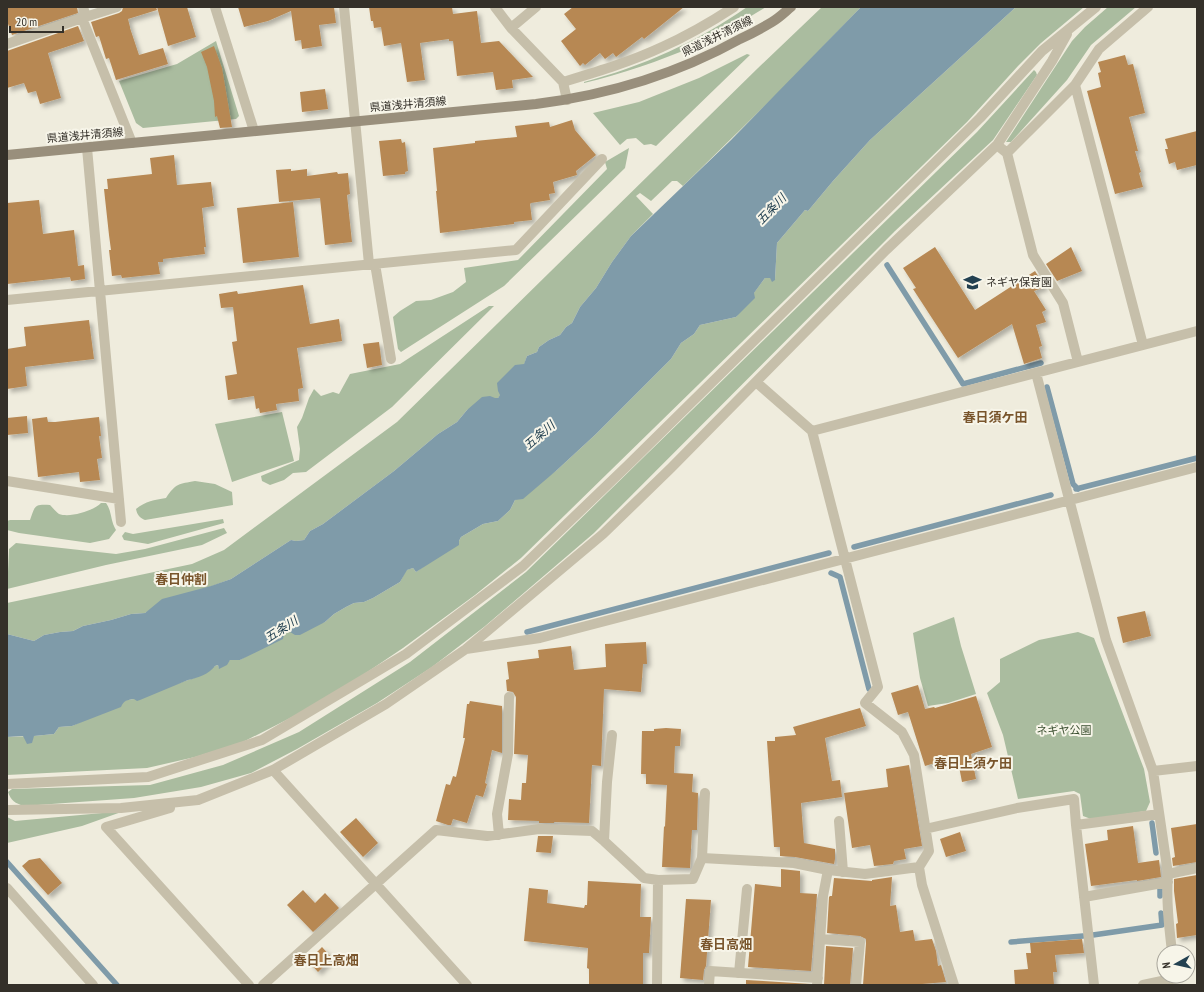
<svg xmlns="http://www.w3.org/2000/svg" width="1204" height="992" font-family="'PT Sans Narrow','Noto Sans JP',sans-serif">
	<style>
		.green { fill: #aabc9f }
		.water { fill: #7f9ba9 }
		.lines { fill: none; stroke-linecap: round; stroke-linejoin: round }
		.stream { stroke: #7f9ba9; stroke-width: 5.5 }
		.building { fill: #b78853; filter: url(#shadow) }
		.lane { stroke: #c6bfaa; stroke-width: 10 }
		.street { stroke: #c6bfaa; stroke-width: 10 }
		.secondary { stroke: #998f7c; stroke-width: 10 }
		.labels { text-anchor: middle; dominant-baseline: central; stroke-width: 4; stroke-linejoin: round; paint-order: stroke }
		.street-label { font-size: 11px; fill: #343029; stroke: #f7f5e9 }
		.poi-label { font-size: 11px; fill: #343029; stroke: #f7f5e9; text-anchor: start }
		.park-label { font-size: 11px; fill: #3b4f30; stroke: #f7f5e9 }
		.water-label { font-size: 12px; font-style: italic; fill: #234151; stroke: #f7f5e9 }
		.quarter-label { font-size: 13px; font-weight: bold; fill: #79552c; stroke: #f7f5e9 }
	</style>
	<defs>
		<filter id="shadow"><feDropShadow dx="3.5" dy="3.5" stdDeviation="2" flood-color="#0004"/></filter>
	</defs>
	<rect width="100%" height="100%" fill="#efecdd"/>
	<path class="green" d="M747 7H766C743 21 720 35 695 46 659 61 622 74 584 83V82C641 67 699 41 747 7Z
		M822 7H861L785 86 683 186 677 181H672L651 201 640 193 636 196 653 214 631 236 612 262 596 288 580 307 572 323 566 327 560 335 549 340 539 347 537 352 527 356 524 365 498 398H495L467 410 457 422 438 434 394 471 323 524 310 531 304 540 296 541 291 540 231 579 153 608 145 613 131 614 111 620 83 626 73 631 60 632 44 635 34 641 7 634V603L192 564 224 550 397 422 758 68Z
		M1016 7H1084L1041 43 1018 66 967 122 521 558 475 595 403 648 351 683 298 714 241 743 195 757 147 768 7 775V737L34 736 54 734 59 727 72 726 123 702 126 700 134 699 188 680C202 677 207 668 218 665L219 668 230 660H240L286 632 325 622 334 614 346 607 354 603 364 602 373 598 400 582 406 570 413 568 416 572 459 541 461 537 483 524 498 521 510 510 515 500 557 470 596 434 671 359 681 343 694 334 700 325 736 317 765 278H770L775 280 777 243 805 210 808 211 833 181 870 140Z
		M1108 7H1136L1091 45 1067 80 1011 142H1006L1072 41 1085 27Z
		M216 41 239 116 236 119 143 128 136 123 119 81 177 64Z
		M747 54 750 55 656 146 651 144 644 145 636 138 627 139 620 145 593 113 639 102 699 78Z
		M1034 70 1036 72 1037 75 993 140 895 231 594 533 484 627 432 667 377 703 297 749 251 773 201 787 134 798 24 806C15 803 11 801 8 792L12 789 150 785 223 765 299 732 410 662 526 572 977 132Z
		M629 148 625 168 504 286 401 352 398 349 393 317 400 311 416 301 431 300 453 292 466 282 464 268 518 260 607 169 605 162Z
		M489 306H494L392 407 306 472 293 473 284 480 270 485 262 481 261 476 299 460 300 449 297 427 302 418 309 398 314 389 321 396 333 392 339 394 350 374 400 364Z
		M282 412 294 461 232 482 215 424Z
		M195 481 215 484 232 492 233 505 145 520C140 518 137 515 136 509 146 501 154 500 166 498 176 483 179 484 195 481Z
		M101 503H106C112 511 110 520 116 530L109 539 90 543 19 533 7 530V521L10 520H30C35 506 34 504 50 505 53 508 56 512 59 514 70 518 93 511 101 503Z
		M223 519 224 523 148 544 124 540 122 536 125 532 133 534Z
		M224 528 227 533 202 545 106 565 7 589V572H8L9 549 16 543 116 554 145 549Z
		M954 617 961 646 976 694 948 703 928 706 920 678 913 633Z
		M1078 632 1094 638 1144 769 1150 802 1146 811 1091 819 1083 816 1080 794 1074 791 1018 799 1003 735 987 693 1000 682V659L1039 640Z
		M124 811 82 826 7 843V817L15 821Z"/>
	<path class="water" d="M861 7H1016L870 140 833 181 808 211 805 210 777 243 775 280 772 282 770 278H765L754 293 755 298 736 317 700 325 694 334 681 343 671 359 596 434 557 470 523 499 515 500 510 510 498 521 483 524 461 537 459 541V545L416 572 413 568 407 570 400 582 373 598 364 602 354 603 346 607 334 614 325 622 300 635H295L290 632C285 632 284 634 283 639L240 660H230L227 665 219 669 218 665 215 666C209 674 198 678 188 680L140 700 137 701 134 699C127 700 124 700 121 707L72 726 59 727 54 734 34 736 32 743 27 744 23 736 7 737V634L34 641 44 635 60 632 73 631 83 626 111 620 131 614 145 613 162 599 211 586 231 579 291 540 296 541 304 540 310 531 323 524 394 471 438 434 457 422 467 410 482 397 490 396 495 398H498L500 395 498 391 497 383 515 365 524 364 527 356 537 352 539 347 549 340 560 335 566 327 572 323 580 307 596 288 612 262 631 236 731 140Z"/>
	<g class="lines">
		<path class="stream" d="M887 265 963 384 1041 363
			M1047 387 1073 484 1078 489
			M1076 489 1197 458
			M854 547 1051 495
			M831 573 840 577 869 689
			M527 632 829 553
			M1152 823 1156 853
			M7 862 117 985
			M1160 888V896
			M1093 935 1162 925 1161 913
			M1011 942 1083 936"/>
	</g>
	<path class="building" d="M7 7H77L78 13 12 35 7 21Z
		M123 7H156L157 10 128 19 130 27V28L139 55 163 48 168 64 116 80 109 58 106 59 99 36 96 37 91 22 119 13 122 11Z
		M157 7H187L196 37 168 46Z
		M238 7H334L336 23 319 25 322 46 302 49 301 40 295 41 291 11 268 21 244 27Z
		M369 7H452L453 14 477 11 481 43 499 41 533 77 512 80 513 88 496 90 493 72 457 76 453 41H449V39L420 43 425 80 407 82 401 43 384 46 381 27 374 28 373 21H371Z
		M573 7H684L644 39 642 37 616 57 613 53 605 59 600 53 585 65 583 63 580 66 561 41 576 29 564 14Z
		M78 26 84 41 48 53 61 98 40 104 36 91 28 93 24 83 7 88V51Z
		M214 46 222 68 232 127 220 128 217 116 215 117 214 101 207 67 201 52Z
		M1125 55 1128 65 1133 64 1145 113 1129 117 1138 151H1135L1141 172 1139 173 1143 187 1115 194 1087 91 1101 87 1098 73 1101 72 1098 62Z
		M325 89 328 109 302 112 300 92Z
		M572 120 575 130 596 155 576 171 577 175 553 182 555 193 549 194 550 200 531 203 530 204 532 220 514 222V224L440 233 436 191H437L433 148 475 143V141L517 137 515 126 549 122 550 127Z
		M1197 131V165L1177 170 1175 162 1169 164 1165 149H1168L1165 139Z
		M401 139 402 143 405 142 408 171 405 172V174L383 176 379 141Z
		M174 155 177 185 211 182 214 206 202 208 206 247H204L205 254 163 259V262H158L160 274 122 278 121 275 112 276 109 250H111L109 235 104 189H108L107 179 152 174 150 158Z
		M291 169V171L307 169V176L337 172 338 174 348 173 350 194 347 195 352 242 325 245 320 198 279 202 276 170Z
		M39 200 43 234 74 230 78 266 84 265 85 279 71 281 70 277 7 284V203Z
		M293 202 299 257 243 263 237 208Z
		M935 247 975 310 1035 271 1045 287 1034 291 1046 310 1042 312 1046 322 1036 325 1042 346 1039 347 1042 358 1024 364 1012 324 958 358 913 289 916 288 903 268Z
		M1071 247 1082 271 1057 281 1046 264Z
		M303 285 310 324 339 319 342 341 297 348 303 388 298 389 299 401 276 404 277 410 260 413 259 408 256 409 254 396 228 400 225 376 237 374 232 342 237 341 233 307 221 308 219 294 237 291 238 294Z
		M89 320 94 359 25 367 27 386 7 389V349L26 346 24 327Z
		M379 342 382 365 367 368 363 344Z
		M27 416 28 433 7 435V418Z
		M47 417 48 422H55L99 417 101 436H99L102 458 97 459 100 480 80 482 79 472 38 477 32 419Z
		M1145 611 1151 636 1123 643 1117 617Z
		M646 642 647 664H643L641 692 604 689 601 766 592 765 589 823 554 822V823H539V821L508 820 509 799 521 800 522 783H526L528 755 514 754 516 697 513 692 507 691 506 680 509 679 507 662 539 658 538 650 571 646 574 670 606 667 605 644Z
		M918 685 925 709 934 707 935 708 976 696 992 747 971 754 976 779 962 782 957 756 925 766 908 712 898 715 891 693Z
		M470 701 502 706V753L492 750 485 783 487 784 483 797 476 795 467 823 453 819 451 825H448L436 821 446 784 450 785 453 776 456 777 465 738H463L467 704H469Z
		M860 708 866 726 825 738 832 781 840 780 842 797 801 803 804 843 835 849V859L834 864 795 857 780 856V847H774L767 741H775V737L796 735 793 727Z
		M666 728 681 729 680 746H675L674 773 693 774 692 792 698 793 697 830H692L690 868 662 867 664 826 665 827 667 785 646 784V774H641L642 731H654V729Z
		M909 765 922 846 904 849 906 859 894 861 893 864 874 866 870 845 852 848 844 793 888 787 886 769Z
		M356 818 378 843 363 857 340 832Z
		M1197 824V862L1173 866 1172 858 1175 857 1171 828Z
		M1133 826 1138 863 1159 860 1161 877 1137 881V880L1091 886 1085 844 1108 840 1107 830Z
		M960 832 966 851 946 857 940 839Z
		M538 836H553L551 853 536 852Z
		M40 858 62 883 48 895 22 866 29 860Z
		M781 869 800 871V893L817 894 811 971 748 967 755 884 781 887Z
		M1197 875V935L1177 938 1176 924 1178 923 1174 891V879Z
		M892 877 890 906 896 905 900 932 913 930 915 941 932 939 936 951 938 966 941 965 946 982 910 985H863L866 943V939L860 936 827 933 829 897 830 896H832L834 878 872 881V880Z
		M588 881 641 884 640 917H651L649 953H643V985H589V969L587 968 588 948 524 941 529 888 548 890 547 903 584 908 585 905H587Z
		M303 890 315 903 325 893 339 908 313 932 287 905Z
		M686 899 711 900 706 966 704 970 703 980 680 978Z
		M1082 939 1084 953 1055 955 1057 972H1053L1054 985H1015L1014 970 1028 969 1026 953H1031L1030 943Z
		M826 946 853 948 850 985H824Z
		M322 947 332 958 318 972 308 961Z
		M746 980 811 984V985H746Z"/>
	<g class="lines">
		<path class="lane" d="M839 821 843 872
			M702 858 705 793
			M739 973 747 889"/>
		<path class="street" d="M83 7 86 17
			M215 7 254 131
			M344 7 369 264
			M495 7 511 28 563 82 567 100
			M82 18 132 143
			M511 28 536 7
			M7 44 82 18 117 7
			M563 82C596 72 630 62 662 47 687 36 711 22 734 7
			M1075 85 1143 345
			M997 145 1007 153 1033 255 1063 303 1078 362
			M87 148 121 522
			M1007 153 1075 85 1099 49 1148 7
			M375 264 391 359
			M7 300 516 250 602 159
			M1036 373 1106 640 1153 771 1168 874
			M756 382 812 431 878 687 865 703 902 732 914 755 929 851 919 867 922 885 954 985
			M812 431 1197 331
			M7 481 119 499
			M466 649 540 638 1197 467
			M612 735 607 782 604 841 644 878 658 880 657 985
			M273 770 467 985
			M1153 771 1197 766
			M7 784 148 777 262 740 406 654 523 566 627 466 980 118 1042 51 1096 7
			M170 808 106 827 249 985
			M7 810H8L121 808 198 800 273 770 386 704 466 649 603 534 671 468 886 250 997 145 1052 61 1067 34
			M1076 825 1094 985
			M925 829 1017 808 1074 799 1076 825 1159 814
			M499 835 497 814 508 754 509 697
			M658 880 693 879 702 858 794 863 828 870 865 874 919 867
			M7 888 93 985
			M1084 897 1168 882
			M820 939 860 942 856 985
			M1172 952C1169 926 1166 900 1168 874L1197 868
			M263 985 436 830 487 836 539 829 592 831 604 841
			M709 985 710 971 818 978
			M817 985 823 896 828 870
			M1143 985 1176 978"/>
		<path class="secondary" d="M7 155 536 104C607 95 677 74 740 39 751 34 762 28 772 22 779 18 785 12 791 7"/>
	</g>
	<defs>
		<symbol id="school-bare" viewBox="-9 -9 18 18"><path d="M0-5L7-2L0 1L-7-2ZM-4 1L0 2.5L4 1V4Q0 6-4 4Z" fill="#234151" stroke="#f7f5e9" stroke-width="2.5" paint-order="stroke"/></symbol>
	</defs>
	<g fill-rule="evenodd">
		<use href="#school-bare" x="960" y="270" width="25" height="25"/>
	</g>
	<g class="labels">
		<g class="street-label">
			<text transform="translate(717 36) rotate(-26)">県道浅井清須線</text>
			<text transform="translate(408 104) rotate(-5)">県道浅井清須線</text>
			<text transform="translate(85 135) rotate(-5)">県道浅井清須線</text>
		</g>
		<g class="poi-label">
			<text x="986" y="282">ネギヤ保育園</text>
		</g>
		<g class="park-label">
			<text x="1064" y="730">ネギヤ公園</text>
		</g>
		<g class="water-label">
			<text transform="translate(771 209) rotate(-46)">五条川</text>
			<text transform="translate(539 435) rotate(-41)">五条川</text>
			<text transform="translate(281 629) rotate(-33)">五条川</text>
		</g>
		<g class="quarter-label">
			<text x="995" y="417">春日須ケ田</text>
			<text x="181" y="579">春日仲割</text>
			<text x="973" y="763">春日上須ケ田</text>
			<text x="726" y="944">春日高畑</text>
			<text x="326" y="960">春日上高畑</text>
		</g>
	</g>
	<rect width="1204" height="992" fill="none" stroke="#343029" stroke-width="16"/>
	<g transform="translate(1176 964) rotate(262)"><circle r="19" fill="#f7f5e9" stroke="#a9a69c"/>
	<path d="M0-3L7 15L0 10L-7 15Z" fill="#234151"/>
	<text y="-6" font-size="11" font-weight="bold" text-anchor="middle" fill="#343029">N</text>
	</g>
	<path d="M10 26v6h53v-6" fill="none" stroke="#343029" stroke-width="2"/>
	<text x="16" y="26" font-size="12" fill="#343029" stroke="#f7f5e9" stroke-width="3" paint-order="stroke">20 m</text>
</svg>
